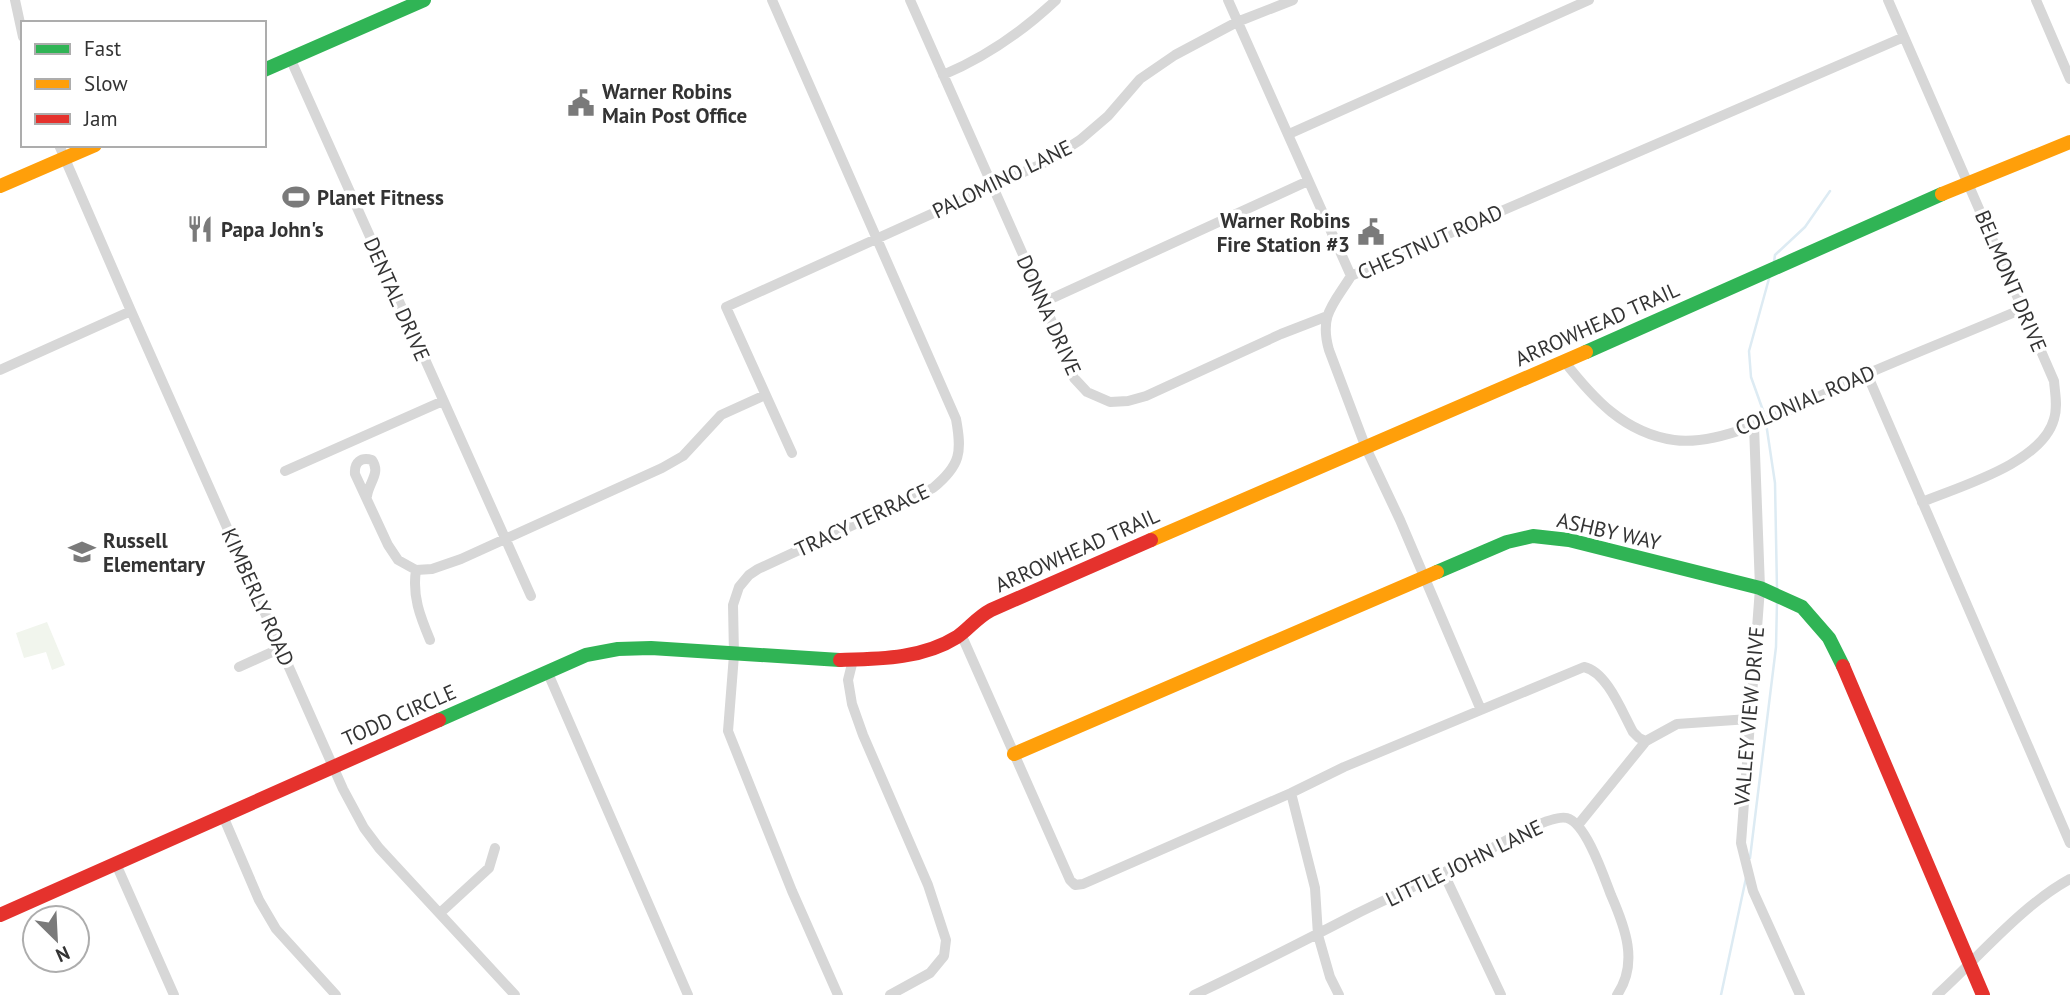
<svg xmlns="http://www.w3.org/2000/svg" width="2070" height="995" font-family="'PT Sans',sans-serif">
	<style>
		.green { fill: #f1f5ed }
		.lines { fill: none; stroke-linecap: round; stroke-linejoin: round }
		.stream { stroke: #ddebf3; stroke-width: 2.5 }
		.street { stroke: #d7d7d7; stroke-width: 10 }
		.fast { stroke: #30b455; stroke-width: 14 }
		.slow { stroke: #ff9f0a; stroke-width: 14 }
		.jam { stroke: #e5322d; stroke-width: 14 }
		.labels { text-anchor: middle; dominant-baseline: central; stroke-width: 7; stroke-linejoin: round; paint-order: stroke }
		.poi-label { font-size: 21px; font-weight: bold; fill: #333; stroke: #fff; text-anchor: start }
		.street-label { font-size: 21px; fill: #333; stroke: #fff }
	</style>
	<rect width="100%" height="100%" fill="#fff"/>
	<path class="green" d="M47 622 65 665 52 670 46 652 24 658 16 633Z"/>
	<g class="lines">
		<path class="stream" d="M1774 262 1775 255 1805 227 1830 191
			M1765 416 1751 377 1749 351 1770 275
			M1766 423 1775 483 1777 590
			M1750 858 1776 647 1777 601
			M1721 995 1746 878"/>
		<path class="street" d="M15 0 23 37
			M772 0 956 419C962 452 961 465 933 488L758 569 749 575 739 587 733 605 734 655 728 731 792 891 838 995
			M910 0 1044 302 1074 378 1087 392 1110 402 1128 401 1146 396 1281 334 1325 317
			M1228 0 1351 276
			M1888 0 2054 381C2055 394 2058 406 2054 419 2042 463 1961 486 1922 502
			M2036 0 2070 79
			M290 58 531 596
			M943 75C986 57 1022 32 1056 0
			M1289 134 1589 0
			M59 145 131 311 343 789 364 828 379 848 515 995
			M1044 302 1308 181
			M1564 361C1593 398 1624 433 1674 440 1730 448 1817 395 1869 373 1920 351 1971 331 2022 309
			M0 370 131 311
			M1867 374 2070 843
			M1754 426 1760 588 1741 843 1753 891 1800 995
			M792 453 726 307 1046 162 1080 140 1108 116 1140 79 1175 55 1237 22 1293 0
			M285 471 443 401
			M367 496C369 482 381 473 372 460 361 457 354 462 355 474L388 545 398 560 416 570 432 569 461 559 662 468 683 456 721 415 765 395
			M416 570C412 596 420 616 430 640
			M961 634 1070 880 1075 885 1083 884 1291 793 1344 767 1584 667C1607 672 1622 712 1633 732L1639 738 1646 741
			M853 660 848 680 852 704 863 735 928 885 946 940 944 956 930 973 890 995
			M239 667 281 648
			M547 671 688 995
			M1481 710 1400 520 1366 448 1329 350C1319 315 1333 305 1351 276L1904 37
			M1291 793 1315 888 1318 935 1330 977 1339 995
			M223 816 259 900 276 929 336 995
			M1578 825 1646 741 1677 724 1749 719
			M116 864 174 995
			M1444 874 1501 995
			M440 913 489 868 495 848
			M1194 995C1249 969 1302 942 1356 914 1400 892 1446 873 1489 850 1505 841 1551 814 1567 818 1586 823 1604 877 1611 895 1625 927 1639 963 1617 995
			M1937 995C1978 958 2022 905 2070 879"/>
		<path class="fast" d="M264 70 424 0
			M1586 352 1942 194
			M1437 572 1507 542 1533 536 1569 540 1760 588 1802 607 1829 638 1843 666
			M439 720 586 655 618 649 651 648 840 660"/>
		<path class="slow" d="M0 186 95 145
			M1942 194 2070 142
			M1151 540 1586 352
			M1014 754 1437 572"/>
		<path class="jam" d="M840 660C879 659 922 659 957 637 969 629 976 618 991 610L1151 540
			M1843 666 1983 995
			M0 915 439 720"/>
	</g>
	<defs>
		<symbol id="civic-bare" viewBox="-9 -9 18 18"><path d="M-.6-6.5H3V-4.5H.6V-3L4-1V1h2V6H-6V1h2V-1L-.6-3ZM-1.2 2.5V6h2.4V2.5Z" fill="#7a7a7a" stroke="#fff" stroke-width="2.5" paint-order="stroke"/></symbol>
		<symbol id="stadium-bare" viewBox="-9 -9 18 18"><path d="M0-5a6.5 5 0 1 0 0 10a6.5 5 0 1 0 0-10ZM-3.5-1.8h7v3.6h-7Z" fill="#7a7a7a" stroke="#fff" stroke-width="2.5" paint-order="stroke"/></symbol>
		<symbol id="restaurant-bare" viewBox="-9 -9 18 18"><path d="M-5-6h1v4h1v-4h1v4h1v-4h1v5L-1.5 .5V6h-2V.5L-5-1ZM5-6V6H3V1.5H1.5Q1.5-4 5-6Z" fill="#7a7a7a" stroke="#fff" stroke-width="2.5" paint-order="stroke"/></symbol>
		<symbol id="school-bare" viewBox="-9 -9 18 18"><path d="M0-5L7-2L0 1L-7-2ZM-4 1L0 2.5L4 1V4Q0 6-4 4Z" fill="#7a7a7a" stroke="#fff" stroke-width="2.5" paint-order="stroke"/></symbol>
	</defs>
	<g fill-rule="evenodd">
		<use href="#civic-bare" x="562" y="84" width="38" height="38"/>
		<use href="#stadium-bare" x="277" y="178" width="38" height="38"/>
		<use href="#restaurant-bare" x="181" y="210" width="38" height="38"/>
		<use href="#civic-bare" x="1352" y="213" width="38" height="38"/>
		<use href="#school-bare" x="63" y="533" width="38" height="38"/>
	</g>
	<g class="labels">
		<g class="poi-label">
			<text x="602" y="91">Warner Robins<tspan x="602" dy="24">Main Post Office</tspan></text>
			<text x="317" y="197">Planet Fitness</text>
			<text x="1350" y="220" text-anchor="end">Warner Robins<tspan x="1350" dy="24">Fire Station #3</tspan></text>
			<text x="221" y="229">Papa John's</text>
			<text x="103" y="540">Russell<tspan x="103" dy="24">Elementary</tspan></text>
		</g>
		<g class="street-label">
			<text transform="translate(1002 179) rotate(-26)">PALOMINO LANE</text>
			<text transform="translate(1430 242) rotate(-24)">CHESTNUT ROAD</text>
			<text transform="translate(2011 281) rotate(67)">BELMONT DRIVE</text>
			<text transform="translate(397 299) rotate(66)">DENTAL DRIVE</text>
			<text transform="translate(1049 315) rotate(66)">DONNA DRIVE</text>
			<text transform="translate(1597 324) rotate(-24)">ARROWHEAD TRAIL</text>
			<text transform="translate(1805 400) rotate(-23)">COLONIAL ROAD</text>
			<text transform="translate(862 520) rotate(-25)">TRACY TERRACE</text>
			<text transform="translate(1609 531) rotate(13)">ASHBY WAY</text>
			<text transform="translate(1077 550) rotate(-24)">ARROWHEAD TRAIL</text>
			<text transform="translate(258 597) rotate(66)">KIMBERLY ROAD</text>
			<text transform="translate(399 715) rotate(-24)">TODD CIRCLE</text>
			<text transform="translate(1749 716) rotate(-85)">VALLEY VIEW DRIVE</text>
			<text transform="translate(1464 863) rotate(-26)">LITTLE JOHN LANE</text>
		</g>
	</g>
	<rect x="21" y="21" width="245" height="126" fill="#ffffff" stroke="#adadad" stroke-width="2"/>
	<rect x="35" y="44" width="35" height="10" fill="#30b455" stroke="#adadad" stroke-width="2"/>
	<text x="84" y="56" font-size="21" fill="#333333">Fast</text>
	<rect x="35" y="79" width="35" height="10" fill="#ff9f0a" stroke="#adadad" stroke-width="2"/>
	<text x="84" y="91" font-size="21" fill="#333333">Slow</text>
	<rect x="35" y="114" width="35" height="10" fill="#e5322d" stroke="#adadad" stroke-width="2"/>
	<text x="84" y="126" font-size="21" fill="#333333">Jam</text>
	<g transform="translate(56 939) rotate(156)"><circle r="33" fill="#ffffff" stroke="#adadad" stroke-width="2"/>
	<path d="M0-5L12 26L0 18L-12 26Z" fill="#7a7a7a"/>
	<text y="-10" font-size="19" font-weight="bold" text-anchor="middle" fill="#333333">N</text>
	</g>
</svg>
